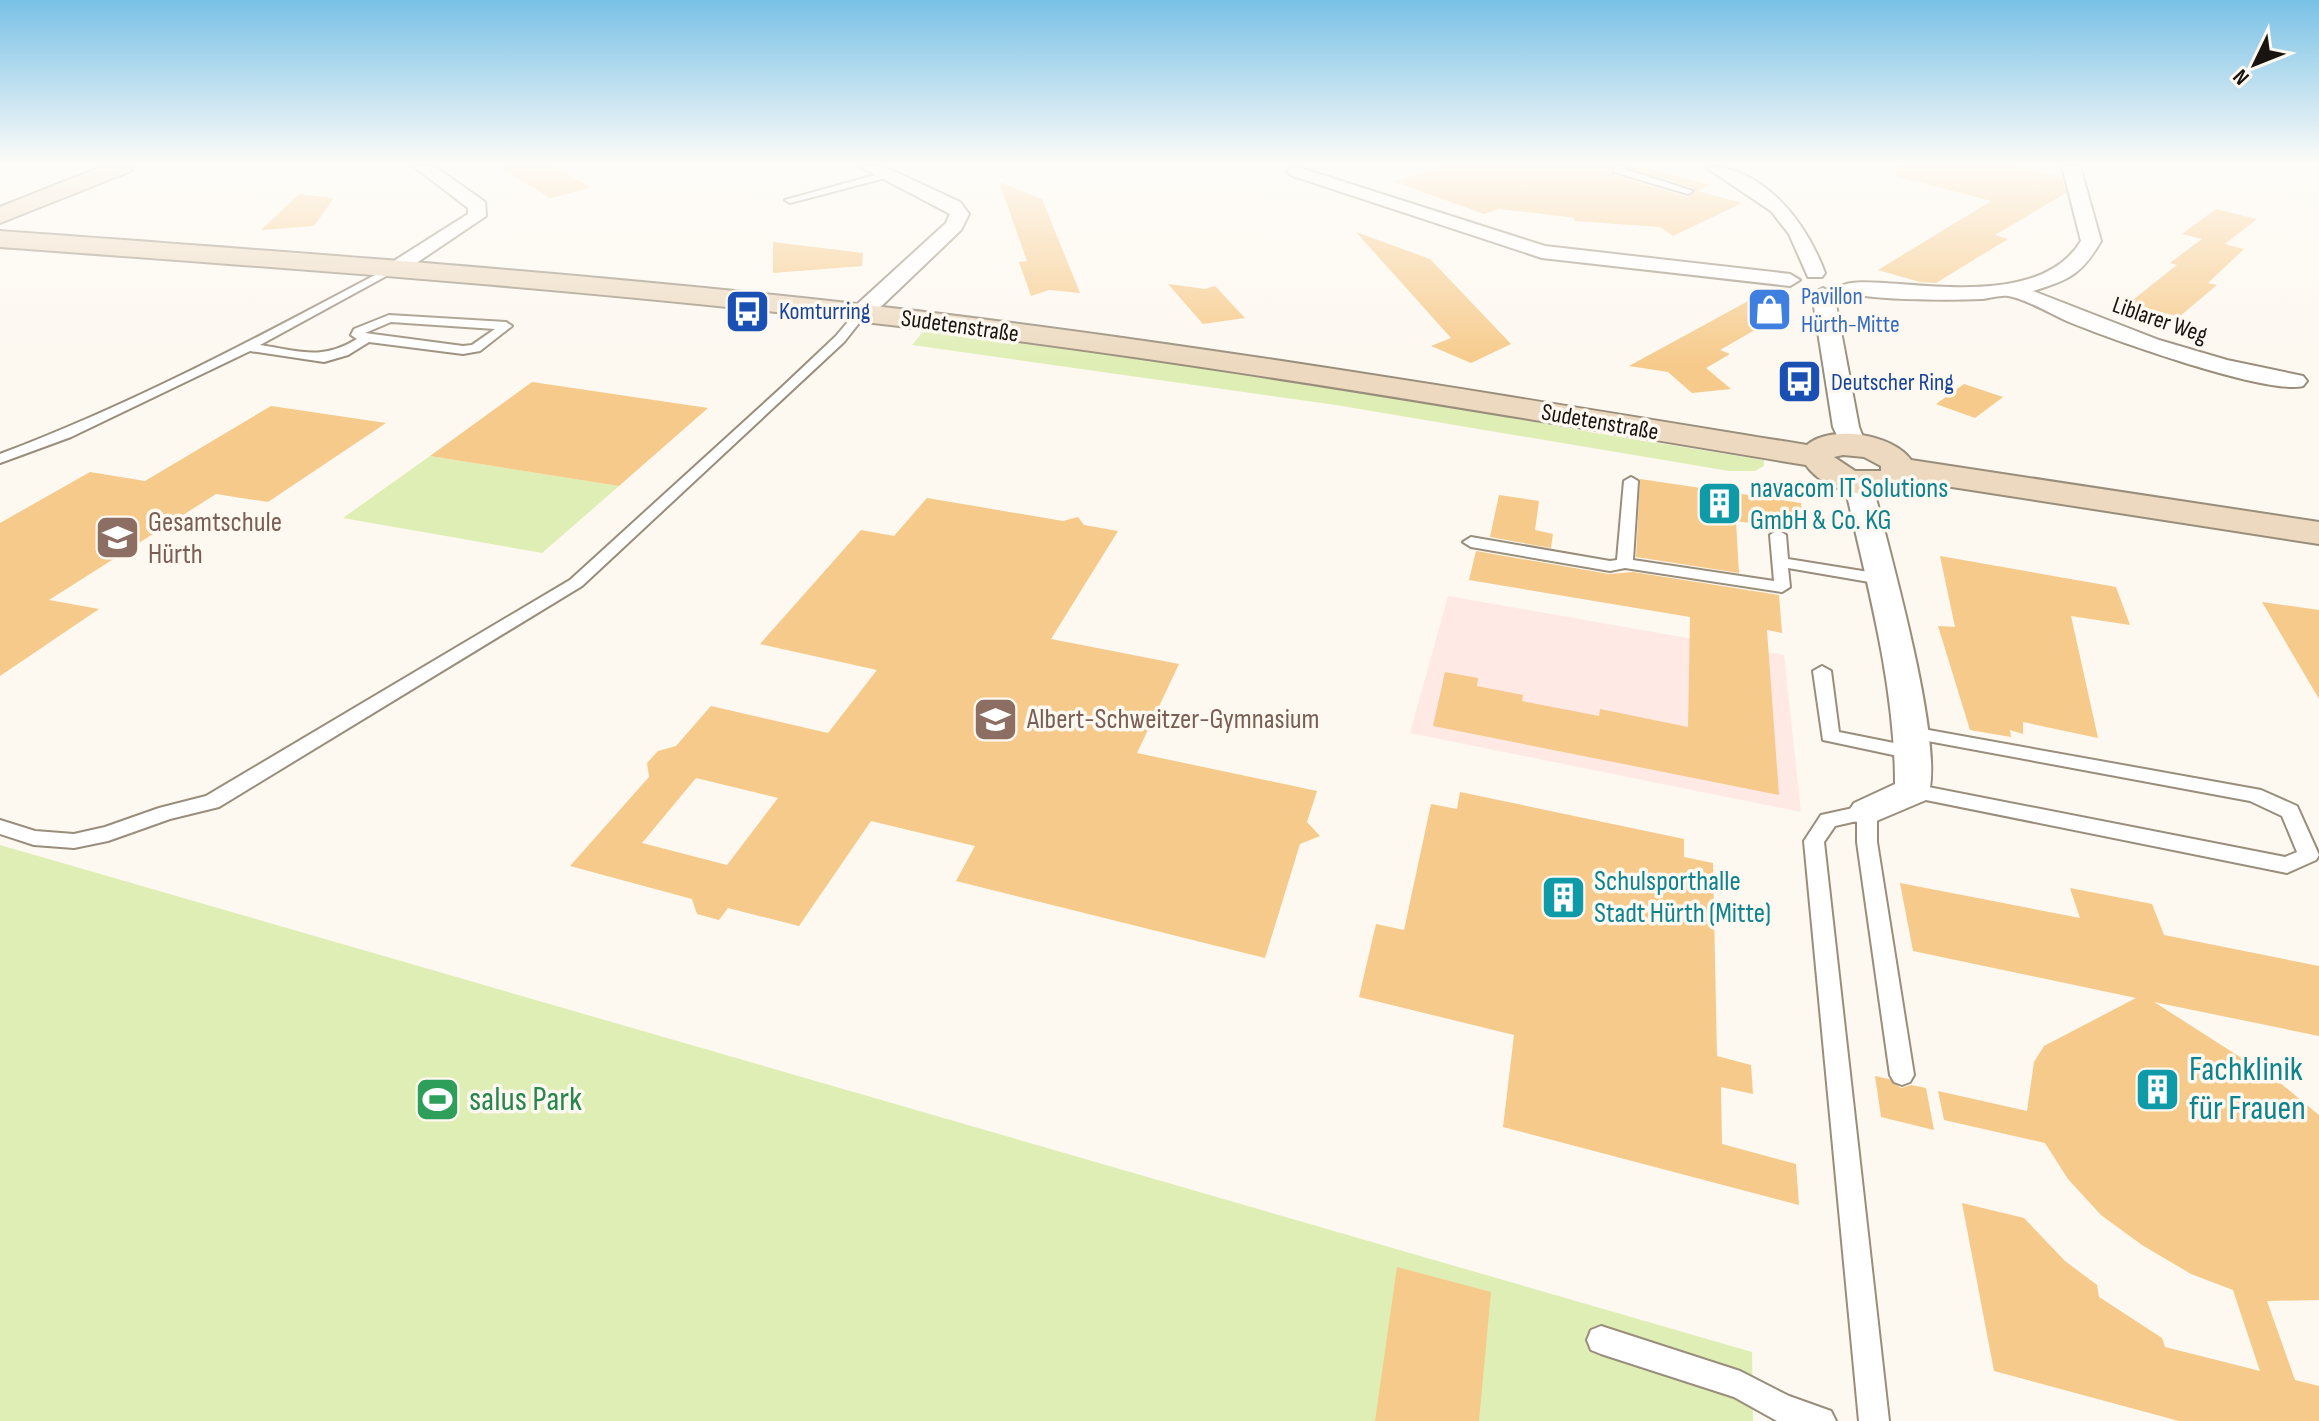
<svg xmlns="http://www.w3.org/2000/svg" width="2319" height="1421" font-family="'Sofia Sans Condensed',sans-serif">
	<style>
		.education { fill: #ffe9e5 }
		.green { fill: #dfeeb4 }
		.building { fill: #f6ca8a; fill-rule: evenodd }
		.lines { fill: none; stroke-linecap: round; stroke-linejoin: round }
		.lane-casing { stroke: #998d7b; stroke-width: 4 }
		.street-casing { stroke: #998d7b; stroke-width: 4 }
		.secondary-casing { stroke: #998d7b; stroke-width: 4 }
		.lane { fill: #fff; fill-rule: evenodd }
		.street { fill: #fff; fill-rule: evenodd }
		.secondary { fill: #ecd9bf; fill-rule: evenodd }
		.labels { text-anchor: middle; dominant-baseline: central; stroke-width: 7; stroke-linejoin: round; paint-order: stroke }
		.far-shop-label { font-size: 24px; fill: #366cbe; stroke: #fdf8f0; text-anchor: start }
		.far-transit-label { font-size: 24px; fill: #164399; stroke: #fdf8f0; text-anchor: start }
		.far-street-label { font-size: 24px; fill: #19140e; stroke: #fdf8f0 }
		.culture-label { font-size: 28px; fill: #0d838f; stroke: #fdf8f0; text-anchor: start }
		.education-label { font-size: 28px; fill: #785e54; stroke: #fdf8f0; text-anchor: start }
		.near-culture-label { font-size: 34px; fill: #0d838f; stroke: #fdf8f0; text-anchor: start }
		.near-leisure-label { font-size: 34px; fill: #27864d; stroke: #fdf8f0; text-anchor: start }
	</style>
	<rect width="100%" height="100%" fill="#fdf8f0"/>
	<path class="education" d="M1448 596 1784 655 1801 812 1410 733Z"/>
	<path class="green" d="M927 327 1361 389 1595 433 1764 460V466L1755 471H1729L1336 405 912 345Z
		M430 456 619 486 542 553 343 518Z
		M0 845 1752 1352 1753 1421H0Z"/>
	<path class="building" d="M498 166H555L591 188 550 198Z
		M1439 166H1613V175L1687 197 1696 192 1694 188 1629 168 1640 166 1710 185 1698 191 1742 203 1673 236 1660 227 1574 221 1575 218 1543 214 1499 209 1484 214 1395 182Z
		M1897 166H2016L2062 177 2066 193 1995 235 2008 239 1936 283 1920 282 1878 270 1991 201 1895 176Z
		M999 182 1042 199 1080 293 1049 290 1031 296 1019 262 1027 261Z
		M299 194 334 198 314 226 261 230Z
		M2216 209 2257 219 2225 244 2244 249 2208 283 2217 285 2179 317 2129 303 2177 265 2170 263 2202 239 2182 234Z
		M1356 232 1430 259 1511 344 1471 363 1431 346 1451 338Z
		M773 242 863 253 862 266 773 273Z
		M1168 284 1205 289 1215 286 1245 318 1203 324Z
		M1750 300 1786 312 1720 350 1730 354 1706 368 1731 389 1692 393 1668 372 1629 366Z
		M532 382 708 408 619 486 430 456Z
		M1964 384 2003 397 1975 418 1936 404Z
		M271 406 386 423 268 502 216 494 49 600 99 609 0 676V523L90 472 145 481Z
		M1640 479 1801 503 1804 531 1736 521 1739 573 1636 557Z
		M1499 495 1539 501 1535 530 1553 534 1551 548 1490 537Z
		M927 498 1063 521 1078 517 1084 525 1118 531 1051 639 1179 664 1137 753 1317 791 1307 822 1320 836 1300 844 1265 958 956 881 975 846 871 821 799 926 728 908 719 920 697 914 692 899 570 866 649 777 647 763 658 751 676 746 711 706 828 733 877 670 760 644 861 530 894 536ZM696 778 778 798 727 865 642 843Z
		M1476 551 1609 574 1633 572 1779 595 1782 633 1767 630 1779 795 1433 726 1445 672 1478 678 1477 686 1523 695 1522 701 1599 716 1600 709 1688 727 1690 617 1469 580Z
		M1940 556 2116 587 2130 625 2071 616 2098 738 2023 722V734L2010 730 2011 737 1970 730 1938 626 1955 627Z
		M2262 602 2319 610V699Z
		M1460 792 1684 839V857L1713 863 1717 1056 1751 1065 1753 1094 1721 1087 1722 1144 1796 1164 1799 1205 1503 1127 1514 1035 1359 997 1376 924 1404 930 1431 804 1457 809Z
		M1900 883 2080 918 2070 888 2152 904 2164 935 2319 966V1036L2154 1002 2279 1082 2319 1115V1300L2267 1301 2295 1380 2319 1386V1421H2179L1994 1371 1962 1203 2024 1218 2065 1261 2097 1285 2099 1297 2162 1338 2165 1347 2260 1371 2233 1290 2191 1274 2142 1245 2101 1215 2068 1179 2045 1143 1944 1120 1938 1091 2027 1111 2034 1062 2044 1046 2136 998 1913 951Z
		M1875 1076 1889 1079 1901 1088 1911 1085 1926 1088 1934 1130 1881 1117Z
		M1397 1267 1491 1292 1479 1421H1375Z"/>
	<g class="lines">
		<defs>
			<path id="lane" d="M1616 166H1627L1624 169 1693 191 1688 194 1614 172Z
				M886 172 889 173V177L790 203 785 200Z
				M392 266 401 268 260 345C300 351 321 361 357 339L351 335 354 329 389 315 506 322 512 326 480 351 463 354 369 342 348 355 324 362 250 351 71 437 0 463V454C136 403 264 334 392 266ZM391 322 495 329 472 345 463 346 365 333Z
				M857 311 867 313 844 342 582 586 219 807 170 819 108 841 74 848 34 845 0 834V820L35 831 74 834 105 827 159 808 206 796 570 580 782 387 836 336Z
				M1631 477 1638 481 1633 560 1774 581 1770 535 1778 530 1786 535 1788 559 1881 574 1889 579 1881 584 1788 568 1790 587 1782 592 1625 568 1610 571 1471 547 1463 542 1471 537 1610 561 1617 560 1624 481Z
				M1822 666 1831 671 1839 732 1919 748 1921 753 1919 758 1912 759 1823 740 1813 671Z
				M1912 727 2261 790 2297 806 2319 855 2316 860 2287 873 1906 796 1903 791 1906 786 1913 784 2285 857 2297 852 2282 816 2250 801 1906 737 1903 733Z
				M1867 805 1874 807 1877 812V842L1914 1075 1910 1082 1902 1085 1894 1082 1890 1075 1857 842V821L1835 826 1824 842 1889 1421H1859L1804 841 1821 815Z
				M1601 1326 1740 1371 1789 1396 1831 1411 1836 1421H1777L1734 1397 1601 1354 1591 1350 1587 1340 1591 1330Z"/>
			<path id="street" d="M413 166H434L485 202 486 216 403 272 396 274 386 268 389 264 468 214V208Z
				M859 166H883L960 202 969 214 961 230 869 318H853L850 313 853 308 946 223 950 214Z
				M1294 166 1545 246 1790 274 1800 280 1790 286 1542 258 1290 175 1287 171Z
				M1704 166C1764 166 1806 222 1825 273L1822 277H1808L1789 234 1771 211Z
				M2062 166H2080L2101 241C2082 274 2069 280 2033 291L2159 340 2227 360 2303 376 2307 381 2303 386C2266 395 2111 339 2069 322 2053 315 2024 298 2008 296 2000 295 1991 298 1983 299 1961 300 1851 302 1839 288 1859 265 2031 324 2081 241Z
				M1823 288 1834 294 1859 427 1866 445 1862 450H1844L1833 427 1812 294Z
				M1858 474 1868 476 1872 482C1885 537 1950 758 1926 800L1867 825 1854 821 1848 812 1854 803 1895 784C1895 682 1866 581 1844 482L1848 476Z"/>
			<path id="secondary" d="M103 166H134L131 171 0 223V207Z
				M0 231C286 252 572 272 857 304 1175 340 1491 394 1807 445 1831 424 1893 434 1911 460L2319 522V544L1913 481C1884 505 1827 495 1806 465 1490 413 1174 357 856 321 572 288 286 268 0 247ZM1843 455 1864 457 1881 466V471H1855L1834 457Z"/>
		</defs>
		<use href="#lane" class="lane-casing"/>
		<use href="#street" class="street-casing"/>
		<use href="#secondary" class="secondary-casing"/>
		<use href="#lane" class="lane"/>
		<use href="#street" class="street"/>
		<use href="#secondary" class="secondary"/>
	</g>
	<linearGradient id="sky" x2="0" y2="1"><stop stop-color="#79c1e6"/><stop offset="0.45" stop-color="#fefcf8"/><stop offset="1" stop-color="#fefcf8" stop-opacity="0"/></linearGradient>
	<rect width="2319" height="365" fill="url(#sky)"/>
	<defs>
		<symbol id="shop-square" viewBox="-11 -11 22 22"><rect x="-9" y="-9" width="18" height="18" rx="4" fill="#3f7fe0" stroke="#fdf8f0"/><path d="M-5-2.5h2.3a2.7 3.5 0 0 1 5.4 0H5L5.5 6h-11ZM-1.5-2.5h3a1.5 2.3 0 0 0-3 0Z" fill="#fff"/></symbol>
		<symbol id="bus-square" viewBox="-11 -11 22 22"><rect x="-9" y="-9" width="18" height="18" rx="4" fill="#1a4fb4" stroke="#fdf8f0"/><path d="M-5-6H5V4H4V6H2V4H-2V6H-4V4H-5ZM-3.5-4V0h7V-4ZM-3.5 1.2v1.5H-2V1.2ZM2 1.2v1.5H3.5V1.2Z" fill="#fff"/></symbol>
		<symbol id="building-square" viewBox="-11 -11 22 22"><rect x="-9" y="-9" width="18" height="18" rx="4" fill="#0f9aa8" stroke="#fdf8f0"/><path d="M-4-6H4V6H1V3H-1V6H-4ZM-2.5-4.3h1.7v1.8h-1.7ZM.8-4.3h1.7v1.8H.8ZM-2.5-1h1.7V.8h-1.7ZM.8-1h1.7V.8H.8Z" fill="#fff"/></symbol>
		<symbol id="school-square" viewBox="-11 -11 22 22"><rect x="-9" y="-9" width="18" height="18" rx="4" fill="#8d6e63" stroke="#fdf8f0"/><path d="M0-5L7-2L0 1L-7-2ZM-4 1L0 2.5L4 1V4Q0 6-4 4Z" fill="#fff"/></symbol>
		<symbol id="stadium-square" viewBox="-11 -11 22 22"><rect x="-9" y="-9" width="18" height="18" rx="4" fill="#2e9e5b" stroke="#fdf8f0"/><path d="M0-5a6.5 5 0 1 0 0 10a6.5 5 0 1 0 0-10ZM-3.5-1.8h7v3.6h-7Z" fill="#fff"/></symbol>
	</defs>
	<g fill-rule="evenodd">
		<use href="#shop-square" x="1744" y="284" width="51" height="51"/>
		<use href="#bus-square" x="722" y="286" width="51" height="51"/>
		<use href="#bus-square" x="1774" y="356" width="51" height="51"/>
		<use href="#building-square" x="1694" y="478" width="51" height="51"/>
		<use href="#school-square" x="92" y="512" width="51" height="51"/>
		<use href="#school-square" x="970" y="694" width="51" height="51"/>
		<use href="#building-square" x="1538" y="872" width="51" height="51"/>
		<use href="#building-square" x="2132" y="1064" width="51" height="51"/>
		<use href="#stadium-square" x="412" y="1074" width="51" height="51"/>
	</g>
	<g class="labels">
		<g class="far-shop-label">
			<text x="1801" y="296">Pavillon<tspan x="1801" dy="28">Hürth-Mitte</tspan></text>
		</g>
		<g class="far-transit-label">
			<text x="779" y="311">Komturring</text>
			<text x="1831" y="382">Deutscher Ring</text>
		</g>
		<g class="far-street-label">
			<text transform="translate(2160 320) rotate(19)">Liblarer Weg</text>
			<text transform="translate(960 326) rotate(8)">Sudetenstraße</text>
			<text transform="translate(1600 422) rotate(10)">Sudetenstraße</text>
		</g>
		<g class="culture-label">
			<text x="1750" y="488">navacom IT Solutions<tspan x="1750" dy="32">GmbH &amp; Co. KG</tspan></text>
			<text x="1594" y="881">Schulsporthalle<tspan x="1594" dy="32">Stadt Hürth (Mitte)</tspan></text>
		</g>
		<g class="education-label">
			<text x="148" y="522">Gesamtschule<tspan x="148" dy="32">Hürth</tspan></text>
			<text x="1027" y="719">Albert-Schweitzer-Gymnasium</text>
		</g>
		<g class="near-culture-label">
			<text x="2189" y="1069">Fachklinik<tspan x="2189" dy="39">für Frauen</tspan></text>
		</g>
		<g class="near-leisure-label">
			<text x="469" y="1099">salus Park</text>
		</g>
	</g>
	<g transform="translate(2255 64) rotate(227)" stroke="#fdf8f0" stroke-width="6" paint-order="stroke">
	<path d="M0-6L14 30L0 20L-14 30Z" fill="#19140e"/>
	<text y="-12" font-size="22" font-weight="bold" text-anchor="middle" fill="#19140e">N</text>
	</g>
</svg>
